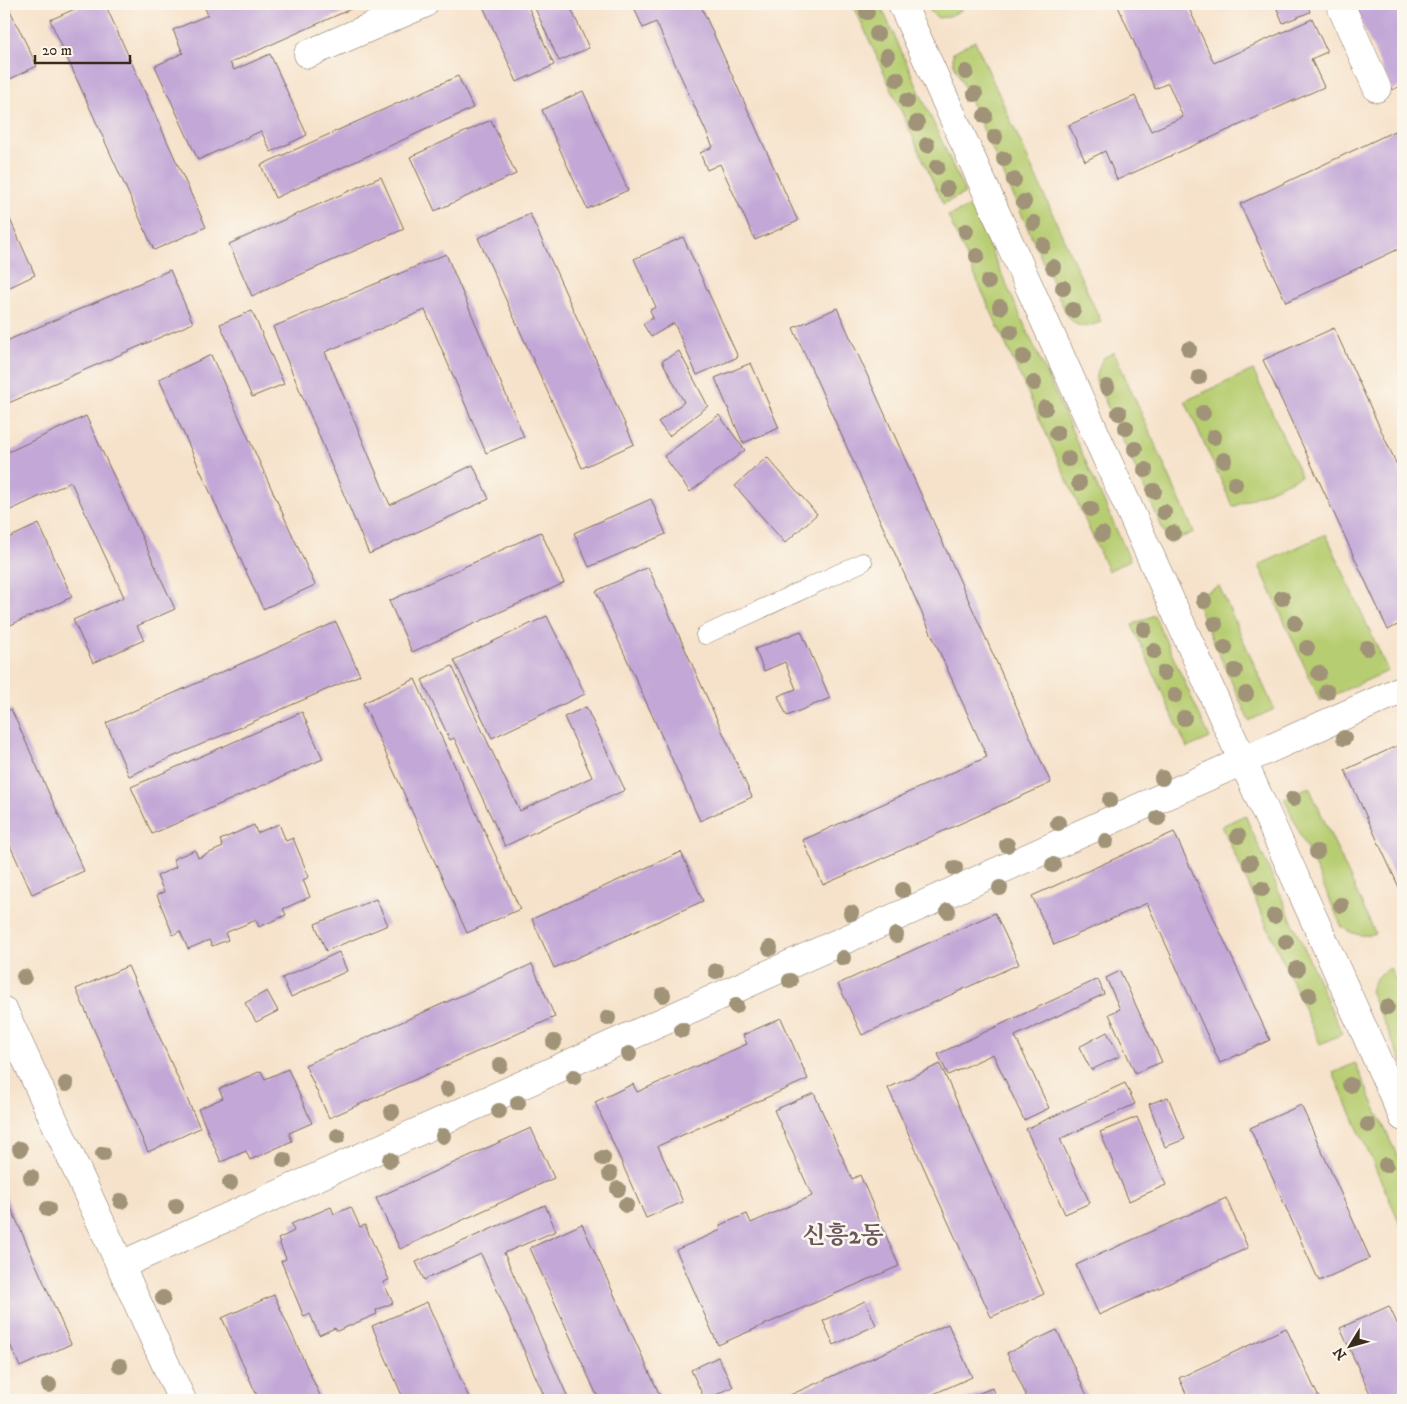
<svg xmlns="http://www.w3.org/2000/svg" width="1407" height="1404" font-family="'IM FELL DW Pica','Noto Serif KR',serif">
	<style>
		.green { fill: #b7cd71; stroke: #797c48 }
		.building { fill: #c2a7d7 }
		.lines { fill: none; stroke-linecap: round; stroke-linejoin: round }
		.service-casing { stroke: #7c6a5a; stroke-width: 19 }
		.minor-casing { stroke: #7c6a5a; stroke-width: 29 }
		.tertiary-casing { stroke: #7c6a5a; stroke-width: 29 }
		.service { stroke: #fff; stroke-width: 18 }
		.minor { stroke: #fff; stroke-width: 28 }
		.tertiary { stroke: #fff; stroke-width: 28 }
		.tree { fill: #a09377 }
		.labels { text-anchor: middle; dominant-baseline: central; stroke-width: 5; stroke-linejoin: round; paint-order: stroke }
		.quarter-label { font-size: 24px; font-weight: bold; fill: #6a565f; stroke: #fbf7ec }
	</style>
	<rect width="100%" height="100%" fill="#fbf7ec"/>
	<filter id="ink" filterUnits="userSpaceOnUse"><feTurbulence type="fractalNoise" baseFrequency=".02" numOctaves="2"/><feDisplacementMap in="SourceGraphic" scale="10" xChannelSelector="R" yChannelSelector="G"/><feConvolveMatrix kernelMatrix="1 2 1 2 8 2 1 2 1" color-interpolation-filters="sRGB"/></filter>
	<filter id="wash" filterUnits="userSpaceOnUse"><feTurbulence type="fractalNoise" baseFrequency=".0096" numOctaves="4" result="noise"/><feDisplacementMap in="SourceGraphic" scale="20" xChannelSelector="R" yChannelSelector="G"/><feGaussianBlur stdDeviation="1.12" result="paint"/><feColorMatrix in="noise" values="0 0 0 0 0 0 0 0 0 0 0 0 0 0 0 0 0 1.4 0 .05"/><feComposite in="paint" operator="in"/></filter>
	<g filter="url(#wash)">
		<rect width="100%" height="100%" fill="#f6e2ca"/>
		<path class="green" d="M853 4H880L965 193 943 204Z
			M927 4H958L961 11 947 17 938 18 931 12Z
			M975 41 1101 322C1084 329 1076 329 1066 313L953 62V53L959 49Z
			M971 206 1130 560 1108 571 948 216Z
			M1114 352 1194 532 1169 543 1096 381V375L1103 358Z
			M1253 370 1301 476 1233 507 1185 401Z
			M1326 534 1388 671 1320 701 1259 565Z
			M1219 586 1274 709 1249 721 1194 598Z
			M1154 615 1210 738 1187 748 1132 625Z
			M1309 787 1375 933C1362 938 1353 934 1342 927L1284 798Z
			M1245 815 1342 1034 1320 1044 1222 826Z
			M1390 968 1403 996V1065L1370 991C1374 979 1379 973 1390 968Z
			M1355 1063 1403 1169V1230L1333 1073Z"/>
		<g id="blocks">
			<path class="building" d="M86 4H105L206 227 154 250 50 20Z
				M203 4H362L230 63 234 70 270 54 307 135 271 152 261 131 198 160 155 66 183 53 173 30 208 15Z
				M482 4H527L554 65 517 82Z
				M533 4H569L589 48 559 61Z
				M648 4H700L798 221 755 240 720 164 707 170 700 153 713 147 656 22 643 28 635 10Z
				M1117 4H1187L1214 63 1312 19 1327 52 1311 59 1324 87 1117 180 1105 151 1085 161 1069 125 1135 96 1151 131 1183 117 1168 83 1155 89Z
				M1275 4H1307L1310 12 1283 23Z
				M1353 4H1403V85L1392 90Z
				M8 6 37 66 4 82V9Z
				M458 76 473 108 275 198 261 165Z
				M583 91 628 190 587 209 542 110Z
				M491 120 516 174 435 211 410 157Z
				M1403 127V247L1286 302 1240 204Z
				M381 177 404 229 252 296 229 244Z
				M4 206 35 275 4 290Z
				M530 214 634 444 582 468 478 238Z
				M683 237 738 357 697 375 674 323 651 337 643 324 653 318 650 310 656 307 634 259Z
				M446 254 524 437 486 453 425 310 325 352 390 505 473 465 489 499 369 554 273 327Z
				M170 270 193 323 4 405V342Z
				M837 308 1051 783 823 885 803 840 987 757 793 328Z
				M252 311 284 384 252 397 220 324Z
				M1334 328 1403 478V622L1388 630 1263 360Z
				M679 351 708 406 669 436 658 422 684 402 662 361Z
				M211 355 315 585 263 609 159 379Z
				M751 363 779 428 743 443 715 378Z
				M719 415 745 450 690 492 664 456Z
				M86 416 175 609 137 626 144 640 93 663 73 620 124 597 71 482 4 513V454Z
				M767 457 817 514 785 543 735 486Z
				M651 499 666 534 589 567 574 533Z
				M39 524 72 597 4 628V540Z
				M541 532 564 583 412 652 389 601Z
				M648 567 752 797 700 821 596 591Z
				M547 616 585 694 492 738 454 660Z
				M336 622 360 675 129 776 106 723Z
				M801 631 830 698 787 716 778 696 796 689 785 662 764 671 755 649Z
				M452 666 520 811 592 777 564 717 586 707 625 790 505 846 454 738 450 740 422 680Z
				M415 679 520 909 467 933 363 703Z
				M11 709 84 871 32 894 4 832V713Z
				M302 712 323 759 152 834 131 787Z
				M1403 743V896L1345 770Z
				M279 824 286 841 293 838 309 877 303 880 310 897 283 909 286 915 259 927 256 920 225 933 228 940 212 946 209 940 188 949 180 931 173 935 157 895 164 892 157 876 176 867 173 859 195 850 198 858 223 847 220 840 254 825 257 833Z
				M1174 832 1270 1040 1220 1063 1147 903 1054 945 1032 896Z
				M681 852 703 901 554 968 532 919Z
				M376 899 388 925 326 951 315 924Z
				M995 913 1019 964 862 1035 838 984Z
				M339 952 347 971 291 997 282 978Z
				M532 964 555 1017 329 1118 305 1065Z
				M128 966 200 1128 148 1152 76 989Z
				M1120 971 1162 1062 1135 1073 1109 1014 1120 1009 1106 978Z
				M1098 979 1104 994 1015 1036 1049 1108 1024 1120 993 1054 948 1075 938 1054Z
				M267 991 278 1011 256 1022 245 1003Z
				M781 1018 808 1079 658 1146 683 1202 646 1218 595 1102 633 1084 637 1092 747 1044 743 1035Z
				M1107 1032 1120 1056 1091 1070 1079 1047Z
				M940 1064 1044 1294 991 1317 888 1088Z
				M288 1069 312 1123 289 1133 292 1141 250 1160 246 1151 221 1162 198 1109 223 1098 219 1089 261 1071 265 1079Z
				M1125 1083 1135 1104 1060 1139 1090 1203 1065 1214 1026 1129Z
				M814 1093 852 1179 860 1175 899 1266 718 1345 676 1250 721 1230 720 1225 747 1214 751 1223 812 1196 774 1110Z
				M1168 1097 1185 1139 1165 1147 1149 1104Z
				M1301 1105 1370 1258 1319 1281 1250 1128Z
				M1137 1117 1166 1185 1129 1201 1100 1132Z
				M531 1128 554 1178 400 1249 376 1198Z
				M4 1192 71 1344 20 1367 4 1331Z
				M1226 1198 1248 1248 1099 1315 1076 1265Z
				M545 1205 556 1231 504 1253 569 1400H546L481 1254 424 1280 416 1262Z
				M331 1207 334 1214 351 1207 360 1227 365 1225 389 1280 383 1282 393 1303 376 1310 377 1314 337 1331 335 1328 319 1335 310 1314 304 1317 281 1261 286 1259 278 1239 294 1231 291 1224Z
				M582 1224 662 1400H599L530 1248Z
				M274 1295 322 1400H259L222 1318Z
				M865 1301 876 1325 834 1345 823 1321Z
				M427 1302 470 1400H404L372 1326Z
				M1389 1306 1403 1336V1400H1373L1340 1328Z
				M948 1324 972 1377 920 1400H779Z
				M1286 1328 1320 1400H1189L1179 1378Z
				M1057 1330 1089 1400H1028L1007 1353Z
				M718 1357 733 1387 705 1400 691 1370Z
				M992 1388 997 1400H963Z"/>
		</g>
	</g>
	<g filter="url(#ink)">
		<use href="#blocks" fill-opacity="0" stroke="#7c6a5a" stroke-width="1"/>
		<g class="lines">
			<defs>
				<path id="service" d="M705 635 863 562"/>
				<path id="minor" d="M902 4 1403 1117
					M1340 4 1377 88
					M308 54 424 4
					M4 1011 182 1400"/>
				<path id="tertiary" d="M121 1265 1403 689"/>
			</defs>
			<use href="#service" class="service-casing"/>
			<use href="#minor" class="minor-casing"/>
			<use href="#tertiary" class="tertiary-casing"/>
			<use href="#service" class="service"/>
			<use href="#minor" class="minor"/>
			<use href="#tertiary" class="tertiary"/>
		</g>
		<g class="tree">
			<circle cx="867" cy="12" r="8"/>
			<circle cx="877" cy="34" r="8"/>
			<circle cx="887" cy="56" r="8"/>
			<circle cx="966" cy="72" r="8"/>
			<circle cx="897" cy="79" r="8"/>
			<circle cx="975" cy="94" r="8"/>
			<circle cx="907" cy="101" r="8"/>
			<circle cx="985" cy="116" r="8"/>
			<circle cx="917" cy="123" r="8"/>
			<circle cx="995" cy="137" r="8"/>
			<circle cx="927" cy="145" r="8"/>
			<circle cx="1004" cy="159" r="8"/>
			<circle cx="937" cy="167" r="8"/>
			<circle cx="1014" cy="180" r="8"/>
			<circle cx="947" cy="189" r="8"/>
			<circle cx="1024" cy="202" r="8"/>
			<circle cx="1034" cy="223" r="8"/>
			<circle cx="966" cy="231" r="8"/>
			<circle cx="1043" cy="245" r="8"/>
			<circle cx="977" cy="256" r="8"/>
			<circle cx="1053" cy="267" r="8"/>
			<circle cx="988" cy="282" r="8"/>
			<circle cx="1063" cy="288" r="8"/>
			<circle cx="1000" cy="307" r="8"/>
			<circle cx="1073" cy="310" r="8"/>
			<circle cx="1011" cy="332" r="8"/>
			<circle cx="1189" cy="349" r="8"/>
			<circle cx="1023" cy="357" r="8"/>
			<circle cx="1199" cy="377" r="8"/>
			<circle cx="1034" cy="383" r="8"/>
			<circle cx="1107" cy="387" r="8"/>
			<circle cx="1045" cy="408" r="8"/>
			<circle cx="1119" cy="413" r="8"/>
			<circle cx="1203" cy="413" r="8"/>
			<circle cx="1126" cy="428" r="8"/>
			<circle cx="1057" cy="433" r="8"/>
			<circle cx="1214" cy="437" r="8"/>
			<circle cx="1135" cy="449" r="8"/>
			<circle cx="1068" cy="459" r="8"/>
			<circle cx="1224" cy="460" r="8"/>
			<circle cx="1145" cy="470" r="8"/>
			<circle cx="1079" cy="483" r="8"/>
			<circle cx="1235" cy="484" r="8"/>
			<circle cx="1154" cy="491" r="8"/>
			<circle cx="1091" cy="509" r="8"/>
			<circle cx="1164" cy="512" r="8"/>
			<circle cx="1173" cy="533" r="8"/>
			<circle cx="1102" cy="534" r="8"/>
			<circle cx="1282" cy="598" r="8"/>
			<circle cx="1204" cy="601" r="8"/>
			<circle cx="1295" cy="623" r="8"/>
			<circle cx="1215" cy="624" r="8"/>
			<circle cx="1144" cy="629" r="8"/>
			<circle cx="1225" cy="648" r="8"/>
			<circle cx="1307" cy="648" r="8"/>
			<circle cx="1367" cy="648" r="8"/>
			<circle cx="1154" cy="651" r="8"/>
			<circle cx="1235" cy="671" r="8"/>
			<circle cx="1164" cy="673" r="8"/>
			<circle cx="1319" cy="673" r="8"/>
			<circle cx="1327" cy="692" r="8"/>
			<circle cx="1246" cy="694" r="8"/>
			<circle cx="1175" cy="695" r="8"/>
			<circle cx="1184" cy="718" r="8"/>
			<circle cx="1344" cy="738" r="8"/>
			<circle cx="1162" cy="778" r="8"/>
			<circle cx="1293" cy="799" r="8"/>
			<circle cx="1110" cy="800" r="8"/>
			<circle cx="1158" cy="818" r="8"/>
			<circle cx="1058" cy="823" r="8"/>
			<circle cx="1238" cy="836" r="8"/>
			<circle cx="1106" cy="841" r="8"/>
			<circle cx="1007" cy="845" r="8"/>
			<circle cx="1317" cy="852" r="8"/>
			<circle cx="1250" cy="863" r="8"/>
			<circle cx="1053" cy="865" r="8"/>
			<circle cx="955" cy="868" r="8"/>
			<circle cx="1000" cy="888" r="8"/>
			<circle cx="1262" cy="889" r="8"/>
			<circle cx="903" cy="890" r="8"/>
			<circle cx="1341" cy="905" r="8"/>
			<circle cx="948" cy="911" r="8"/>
			<circle cx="851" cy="913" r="8"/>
			<circle cx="1274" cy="916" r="8"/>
			<circle cx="896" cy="935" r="8"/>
			<circle cx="1286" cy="942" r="8"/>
			<circle cx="770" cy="948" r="8"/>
			<circle cx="843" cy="958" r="8"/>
			<circle cx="1297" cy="969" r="8"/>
			<circle cx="716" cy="971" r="8"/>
			<circle cx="24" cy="977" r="8"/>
			<circle cx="790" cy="981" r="8"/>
			<circle cx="663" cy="995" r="8"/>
			<circle cx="1309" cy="995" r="8"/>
			<circle cx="736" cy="1006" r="8"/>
			<circle cx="1387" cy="1007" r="8"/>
			<circle cx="608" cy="1018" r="8"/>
			<circle cx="682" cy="1030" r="8"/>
			<circle cx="554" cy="1042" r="8"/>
			<circle cx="629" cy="1054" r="8"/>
			<circle cx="500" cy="1065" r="8"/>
			<circle cx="574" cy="1077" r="8"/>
			<circle cx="66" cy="1084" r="8"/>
			<circle cx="1350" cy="1085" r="8"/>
			<circle cx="447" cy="1089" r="8"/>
			<circle cx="518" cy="1103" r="8"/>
			<circle cx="499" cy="1111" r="8"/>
			<circle cx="392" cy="1112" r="8"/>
			<circle cx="1368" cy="1125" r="8"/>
			<circle cx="338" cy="1136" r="8"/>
			<circle cx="443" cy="1136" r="8"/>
			<circle cx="20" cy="1149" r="8"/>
			<circle cx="103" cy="1154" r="8"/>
			<circle cx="603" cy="1158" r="8"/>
			<circle cx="284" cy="1160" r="8"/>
			<circle cx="390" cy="1160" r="8"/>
			<circle cx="1386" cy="1165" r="8"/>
			<circle cx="610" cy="1174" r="8"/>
			<circle cx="31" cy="1177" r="8"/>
			<circle cx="230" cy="1183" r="8"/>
			<circle cx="618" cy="1189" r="8"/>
			<circle cx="121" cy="1201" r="8"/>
			<circle cx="626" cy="1205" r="8"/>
			<circle cx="176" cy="1206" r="8"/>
			<circle cx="48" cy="1209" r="8"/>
			<circle cx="163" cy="1298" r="8"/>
			<circle cx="120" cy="1366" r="8"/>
			<circle cx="49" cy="1385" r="8"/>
		</g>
	</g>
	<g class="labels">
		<g class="quarter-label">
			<text x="843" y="1236">신흥2동</text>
		</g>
	</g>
	<rect width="1407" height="1404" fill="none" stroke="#fbf7ec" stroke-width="20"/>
	<g transform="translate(1350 1346) rotate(233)" stroke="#fbf7ec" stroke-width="4" paint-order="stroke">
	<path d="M0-4L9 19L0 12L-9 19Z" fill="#3b2a1e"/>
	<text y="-8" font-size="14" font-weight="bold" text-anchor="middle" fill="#3b2a1e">N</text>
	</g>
	<path d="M35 55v8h95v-8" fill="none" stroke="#3b2a1e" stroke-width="2.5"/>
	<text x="42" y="55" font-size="15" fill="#3b2a1e" stroke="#fbf7ec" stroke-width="4" paint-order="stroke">20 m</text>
</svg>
